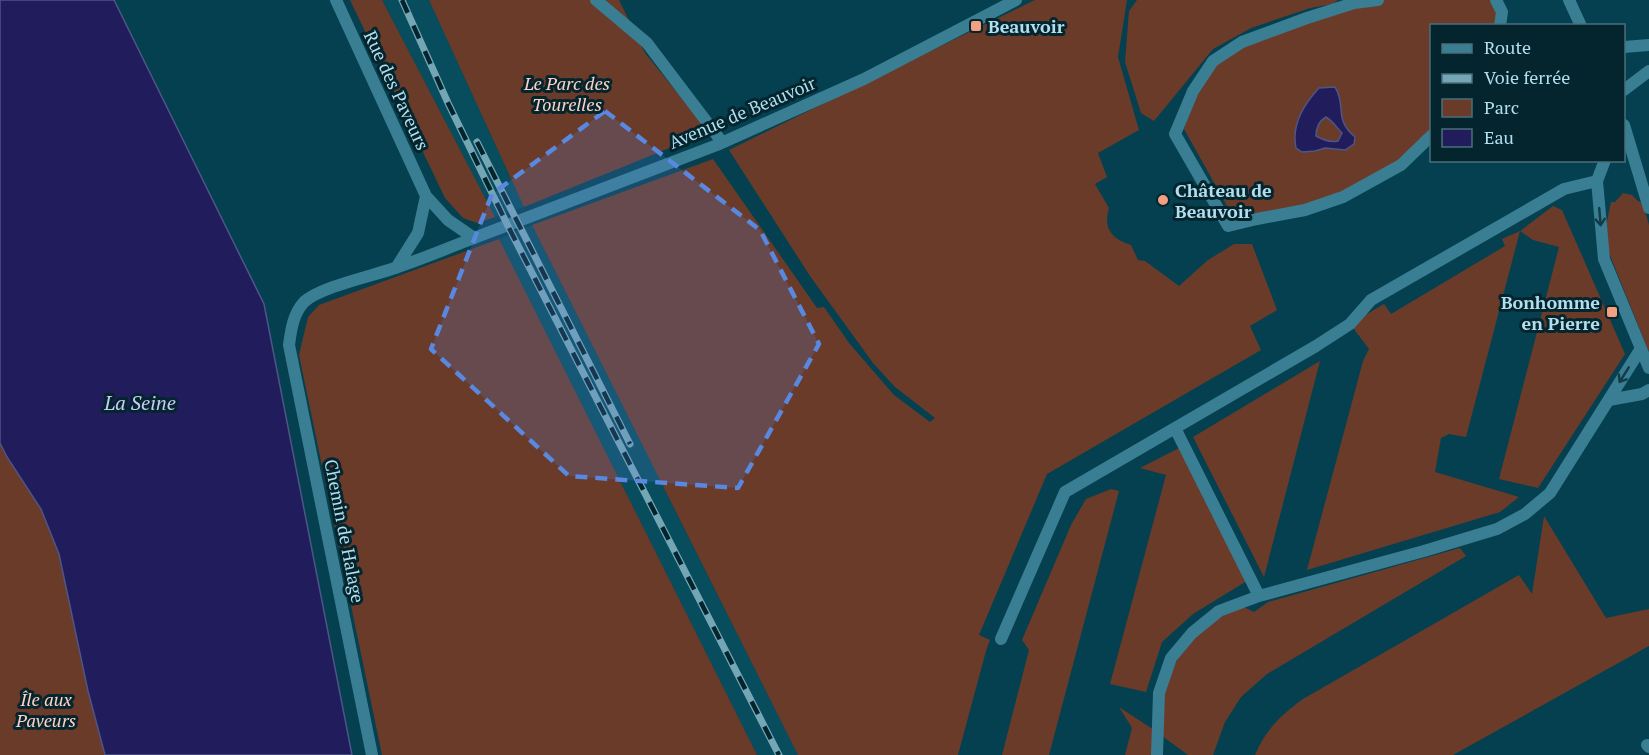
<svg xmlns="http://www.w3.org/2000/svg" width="1649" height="755" font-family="'PT Serif',serif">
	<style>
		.built { fill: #074d5d }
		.green { fill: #6b3b2a }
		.water { fill: #211c5b; stroke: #4c5687; stroke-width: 1.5; fill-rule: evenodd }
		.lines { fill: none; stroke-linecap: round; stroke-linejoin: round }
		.minor { stroke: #397e93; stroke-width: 12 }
		.tertiary { stroke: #397e93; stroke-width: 12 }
		.rail-casing { stroke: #75a6b5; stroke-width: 7 }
		.rail { stroke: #04252e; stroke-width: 4.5; stroke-dasharray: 14; stroke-linecap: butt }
		.oneway { stroke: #113b47 }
		.marked { fill: #5988e0; fill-opacity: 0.2; stroke: #5988e0; stroke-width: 4.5; stroke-dasharray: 12 8; stroke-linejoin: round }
		.poi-dot { fill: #f39f82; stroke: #04252e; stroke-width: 2 }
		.labels { text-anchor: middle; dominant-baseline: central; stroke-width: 6; stroke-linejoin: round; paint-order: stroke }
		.poi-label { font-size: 18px; font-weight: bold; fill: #b2deed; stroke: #04252e; text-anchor: start }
		.park-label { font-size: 18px; font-style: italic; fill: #ffd2c2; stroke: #04252e }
		.street-label { font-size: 18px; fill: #b2deed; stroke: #04252e }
		.water-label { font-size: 20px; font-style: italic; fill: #c6cbf3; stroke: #04252e }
	</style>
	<rect width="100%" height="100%" fill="#04404f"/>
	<path class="built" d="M382 0H429L524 207 495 217Z
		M532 225 798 755H757L499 239Z"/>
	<path class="green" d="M350 0H382L495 217 477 223 463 218 445 198Z
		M429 0H619L645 53 709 132 524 207Z
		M1035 0H1127L1118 57 1139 130 1098 153 1107 177 1095 184 1109 208C1103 228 1111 239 1131 245L1138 260 1145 261 1179 286 1208 260 1234 244H1252L1277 310 1250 326 1261 350 1047 474 979 635 990 640 986 651 958 755H798L532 225 713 159 817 308 824 307 849 343 894 395 930 422 935 418 895 387 873 363 810 276 729 150Z
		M1137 0H1337V1L1333 4 1310 8 1251 28 1213 49 1154 121 1141 113 1125 62 1129 11Z
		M1378 0H1496L1500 25 1432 26 1431 135 1401 165 1343 197 1257 219 1231 213 1184 129 1193 91 1213 61 1242 42Z
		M1623 193 1632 195 1638 201 1643 203 1649 225V352L1609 253 1606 226 1611 202H1615Z
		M1553 206 1562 210 1625 354 1538 488 1499 479 1559 247 1533 240 1520 231 1466 437 1449 434 1441 438 1435 472 1519 497 1500 512 1307 570 1363 361 1369 349 1350 324 1384 304 1391 314 1505 246 1502 239 1520 231Z
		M499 239 757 755H382L299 355 308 317 319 305Z
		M1320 361 1264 577 1193 437Z
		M0 443 7 457 41 509 59 554 88 691 105 755H0Z
		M1183 446 1250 579 1193 614 1162 642 1146 692 1110 684 1166 475 1140 468Z
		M1111 489 1119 491 1049 755H1002L1029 650 1022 640 1071 525 1086 499Z
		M1544 516 1606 618 1649 609V646L1453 755H1255C1266 729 1281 715 1303 699L1519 575 1532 594Z
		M1460 548 1466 556 1267 674 1241 697 1225 722 1213 755H1188L1158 733V755H1125L1132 728 1119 707 1157 732 1159 693 1192 633 1238 604 1254 612 1268 602Z"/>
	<path class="water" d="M0 0H114L264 304 352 755H105L88 691 59 554 41 509 7 457 0 443Z
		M1335 87C1347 106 1333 119 1355 137L1354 144 1345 150 1325 148 1315 151 1302 152 1296 148C1291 124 1304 104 1319 88ZM1326 117C1333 121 1337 128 1342 133L1338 141C1330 143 1323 140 1316 136 1316 128 1319 121 1326 117Z"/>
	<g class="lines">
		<path class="minor" d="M596 0 647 43 722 142
			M1378 0 1354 3 1307 18 1242 42 1213 61 1193 91 1175 134 1228 226 1257 219 1305 210 1343 197 1401 165 1432 135
			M1496 0 1502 12 1500 26
			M1569 0 1581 26
			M1624 47 1649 45
			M1624 90 1649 71
			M1624 125 1649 208
			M1605 160 1597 181 1604 259 1649 368
			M474 238 717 145 864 79 1016 0
			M1609 400 1642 394 1649 390
			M1175 428 1259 596
			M1001 639 1065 492 1316 346 1350 324 1371 300 1564 189 1597 181
			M1647 745 1649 747
			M1157 755 1159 693 1171 658 1192 633 1219 611 1259 596 1424 551 1497 529 1525 514 1550 493 1640 350"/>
		<path class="tertiary" d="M336 0 426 196 448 220 474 238
			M396 268 418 233 426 196
			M372 755 289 345C291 330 293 314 304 302 320 287 372 276 395 268 422 259 448 248 474 238"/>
		<defs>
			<path id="rail" d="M402 0 448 103 508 226 779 755
				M477 142 630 444"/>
		</defs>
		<use href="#rail" class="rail-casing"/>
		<use href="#rail" class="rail"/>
	</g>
	<defs><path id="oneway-shaft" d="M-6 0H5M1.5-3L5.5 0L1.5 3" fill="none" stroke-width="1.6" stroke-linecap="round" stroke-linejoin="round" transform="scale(1.5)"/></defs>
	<g class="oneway">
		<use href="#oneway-shaft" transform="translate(1600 217) rotate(85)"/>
		<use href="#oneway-shaft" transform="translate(1624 375) rotate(122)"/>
	</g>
	<path class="marked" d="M605 111 760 230 819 344 738 488 569 476 431 349 492 194Z"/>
	<g class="poi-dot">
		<rect x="970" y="20" width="12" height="12" rx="3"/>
		<circle cx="1163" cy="200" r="6"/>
		<rect x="1606" y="306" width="12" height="12" rx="3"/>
	</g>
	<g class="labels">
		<g class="poi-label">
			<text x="988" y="26">Beauvoir</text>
			<text x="1175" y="190">Château de<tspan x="1175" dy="21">Beauvoir</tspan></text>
			<text x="1600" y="302" text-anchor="end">Bonhomme<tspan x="1600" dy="21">en Pierre</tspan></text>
		</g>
		<g class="park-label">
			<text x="567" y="83">Le Parc des<tspan x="567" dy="21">Tourelles</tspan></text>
			<text x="46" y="699">Île aux<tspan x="46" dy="21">Paveurs</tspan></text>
		</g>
		<g class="street-label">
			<text transform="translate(397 90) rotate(65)">Rue des Paveurs</text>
			<text transform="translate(742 112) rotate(-23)">Avenue de Beauvoir</text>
			<text transform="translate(345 531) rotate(79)">Chemin de Halage</text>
		</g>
		<g class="water-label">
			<text x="140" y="402">La Seine</text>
		</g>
	</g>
	<rect x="1430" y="24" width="195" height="138" fill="#04252e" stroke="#4a6f7a" stroke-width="1.5"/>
	<rect x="1442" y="44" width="30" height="9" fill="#397e93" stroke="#4a6f7a" stroke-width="1.5"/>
	<text x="1484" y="54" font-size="18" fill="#b2deed">Route</text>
	<rect x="1442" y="74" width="30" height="9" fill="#75a6b5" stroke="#4a6f7a" stroke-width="1.5"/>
	<text x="1484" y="84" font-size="18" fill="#b2deed">Voie ferrée</text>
	<rect x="1442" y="99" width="30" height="18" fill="#6b3b2a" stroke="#4a6f7a" stroke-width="1.5"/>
	<text x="1484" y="114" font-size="18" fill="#b2deed">Parc</text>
	<rect x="1442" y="129" width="30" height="18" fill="#211c5b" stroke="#4a6f7a" stroke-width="1.5"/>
	<text x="1484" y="144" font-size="18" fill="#b2deed">Eau</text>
</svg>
